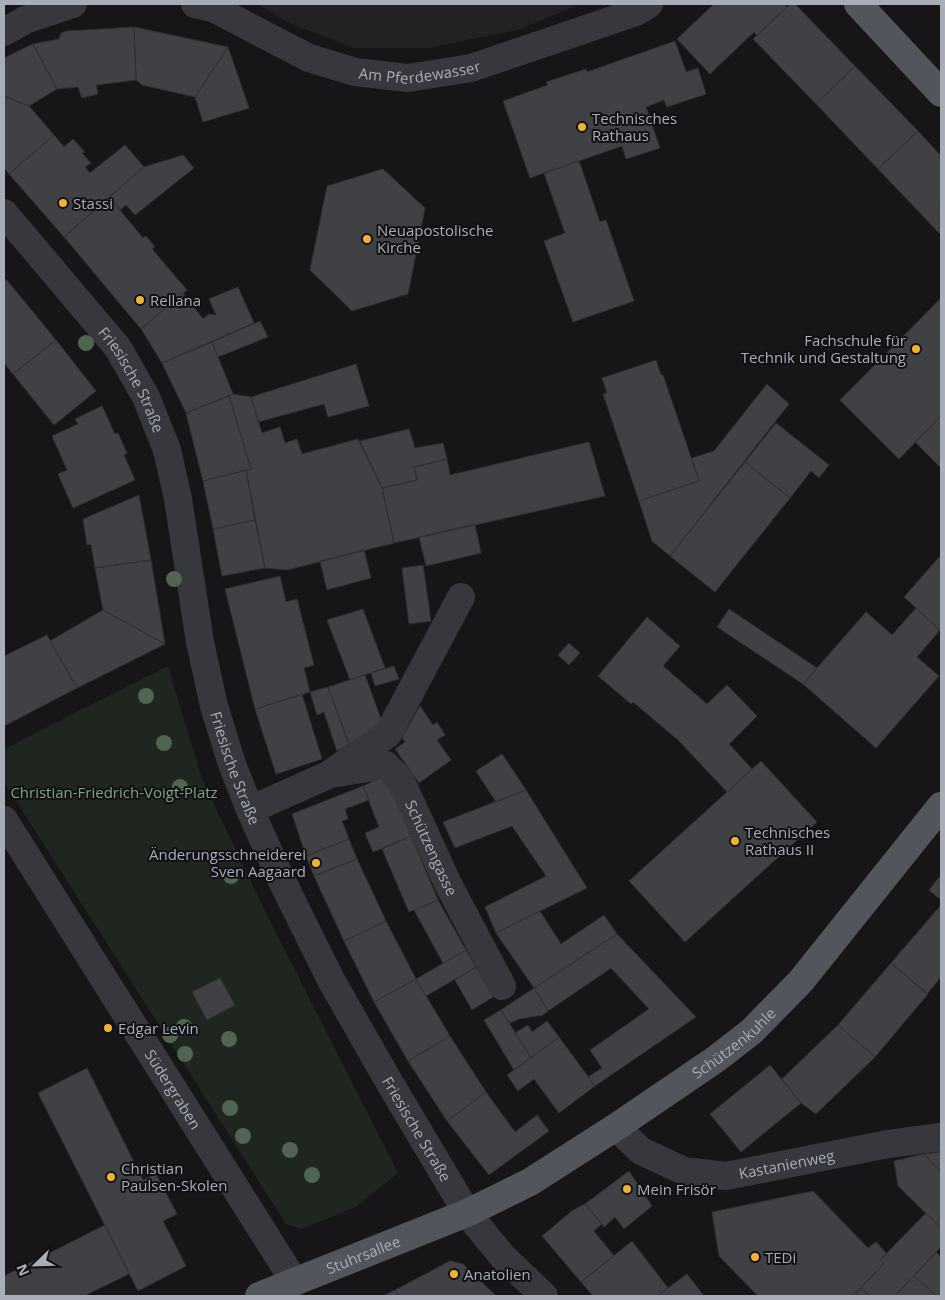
<svg xmlns="http://www.w3.org/2000/svg" width="945" height="1300" font-family="'Open Sans',sans-serif">
	<style>
		.built { fill: #222225 }
		.green { fill: #1e261f }
		.building { fill: #404145; stroke: #303034 }
		.lines { fill: none; stroke-linecap: round; stroke-linejoin: round }
		.minor { stroke: #37383d; stroke-width: 28 }
		.major { stroke: #53555c; stroke-width: 28 }
		.tree { fill: #506452 }
		.poi-dot { fill: #f2b134; stroke: #111113; stroke-width: 2 }
		.labels { text-anchor: middle; dominant-baseline: central; stroke-width: 4; stroke-linejoin: round; paint-order: stroke }
		.street-label { font-size: 15px; fill: #a8adb8; stroke: #111113 }
		.poi-label { font-size: 15px; fill: #a8adb8; stroke: #111113; text-anchor: start }
		.park-label { font-size: 15px; fill: #7fa381; stroke: #111113 }
	</style>
	<rect width="100%" height="100%" fill="#161618"/>
	<path class="built" d="M257 4H580L520 29 430 48H354L289 23Z"/>
	<path class="green" d="M168 666 202 779 266 913 398 1173 356 1207 302 1229 286 1224 4 782V749Z"/>
	<path class="building" d="M714 4H784L787 7 757 36 754 32 710 74 677 39Z
		M790 4H795L855 66 816 104 753 39Z
		M134 27 136 80 96 85 98 94 82 98 78 87 57 89 33 44 59 39 61 33 67 31Z
		M134 27 228 47 195 97 142 85 136 80Z
		M675 41 686 72 698 68 706 94 667 107 664 100 646 107 660 148 626 159 622 146 530 178 503 101 548 85 546 82 586 69 587 72Z
		M33 44 57 89 29 106 4 96V58Z
		M228 47 249 108 203 122 195 97Z
		M855 66 918 131 878 169 816 104Z
		M4 96 29 106 54 135 9 174 4 168Z
		M918 131 941 156 940 234 878 169Z
		M54 135 64 147 73 139 85 152 82 153 91 163 85 167 90 173 125 145 144 167 64 237 9 174Z
		M183 155 194 168 135 215 126 205 120 210 109 197 144 167Z
		M579 161 600 222 606 220 634 301 573 322 544 241 565 233 544 173Z
		M383 169 425 208 408 294 352 311 310 270 327 186Z
		M109 197 143 238 146 236 155 247 152 249 187 290 141 329 64 237Z
		M6 279 56 340 13 374 4 363V281Z
		M238 287 254 323 162 363 141 329 183 293 203 319 209 314 216 315 209 299Z
		M941 298V416L899 459 840 400Z
		M260 321 268 337 218 357 212 342Z
		M56 340 96 391 54 425 13 374Z
		M212 342 233 394 186 413 162 363Z
		M656 360 661 375H663L699 481 639 501 603 394 607 393 602 378Z
		M356 364 369 406 328 417 324 404 258 422 251 397Z
		M767 384 789 404 670 556 652 541 639 501 699 481 692 458 714 451Z
		M233 394 251 397 262 433 280 427 285 443 297 439 302 454 358 439 382 488 394 543 287 570 265 568 246 470 251 469 229 396Z
		M229 396 251 469 203 481 186 413Z
		M102 406 115 434 118 433 127 453 124 455 135 480 73 508 58 474 67 470 52 436 78 424 75 419Z
		M941 416V468L915 442Z
		M776 423 829 465 819 478 811 471 790 498 745 462Z
		M409 429 415 448 443 443 447 459 414 467 417 480 382 488 360 441Z
		M589 442 605 496 394 543 382 488 417 480 414 467 447 459 450 475Z
		M745 462 790 498 715 592 670 556Z
		M246 470 255 520 213 529 203 481Z
		M139 495 151 560 95 568 91 544 87 545 83 519Z
		M255 520 265 568 222 576 213 529Z
		M475 524 481 553 426 566 419 537Z
		M364 550 371 578 327 590 320 561Z
		M941 555V631L904 597Z
		M151 560 165 644 103 610 95 568Z
		M423 565 431 621 409 624 402 568Z
		M280 576 286 602 297 599 314 665 304 668 310 692 255 709 225 589Z
		M916 608 940 630 917 657 939 676 876 748 803 684 866 612 892 635Z
		M363 609 385 668 350 680 327 620Z
		M729 609 817 668 803 684 717 627Z
		M103 610 165 644 77 688 50 641Z
		M647 617 680 646 663 666 707 704 727 685 757 716 729 744 752 769 727 792 677 739 633 702 631 704 598 676Z
		M47 635 77 688 4 726V656Z
		M569 643 580 653 569 665 558 655Z
		M394 666 399 679 375 686 371 673Z
		M365 675 383 725 349 744 328 687Z
		M328 687 349 744 337 751 324 712 317 715 310 692Z
		M302 694 322 759 276 774 255 709Z
		M420 706 433 725 437 722 445 735 437 740 451 760 419 783 395 749 405 742 402 738Z
		M502 754 526 790 496 802 476 771Z
		M761 761 817 822 685 942 629 881Z
		M386 776 411 836 373 852 365 833 379 827 363 786Z
		M363 786 369 800 345 809 348 819 342 821 349 839 306 856 292 814Z
		M526 790 587 888 496 933 485 907 546 876 512 826 455 848 443 822Z
		M411 836 438 900 409 912 382 849Z
		M349 839 357 859 314 876 306 856Z
		M357 859 386 921 344 941 314 876Z
		M941 875V900L929 890Z
		M438 900 466 950 443 963 414 910Z
		M941 905V977L927 994 891 963Z
		M540 911 561 944 604 915 617 934 534 988 496 933Z
		M386 921 416 979 374 1002 344 941Z
		M617 934 696 1017 595 1086 588 1077 602 1068 590 1050 649 1009 611 968 548 1011 534 988Z
		M466 950 476 967 426 996 416 979Z
		M891 963 928 994 875 1057 838 1025Z
		M476 967 493 997 472 1010 455 980Z
		M220 978 235 1005 207 1020 192 992Z
		M416 979 450 1036 408 1061 374 1002Z
		M534 988 548 1011 543 1015 519 1019 510 1023 501 1010Z
		M501 1010 531 1058 514 1070 484 1020Z
		M547 1021 559 1037 531 1058 515 1033 528 1025 532 1032Z
		M838 1025 875 1057 816 1114 801 1103 782 1079Z
		M450 1036 486 1092 447 1121 408 1061Z
		M559 1037 595 1086 559 1113 534 1079 518 1091 507 1075Z
		M770 1065 801 1103 741 1152 710 1114Z
		M87 1068 143 1180 156 1174 177 1214 163 1221 186 1266 138 1291 38 1093Z
		M486 1092 515 1132 537 1115 549 1131 489 1175 447 1121Z
		M941 1152V1172L924 1154Z
		M924 1154 941 1172V1228L898 1186 894 1161Z
		M629 1171 652 1206 624 1229 615 1217 604 1227 585 1204Z
		M813 1191 868 1248 876 1242 887 1254 880 1260 884 1264 852 1296H758L719 1256 712 1212Z
		M585 1204 602 1224 594 1231 614 1256 581 1282 542 1236 573 1210Z
		M926 1213 941 1228V1247L895 1296H870L861 1288 884 1264 880 1260Z
		M105 1225 129 1274 84 1296H4V1276Z
		M632 1241 668 1288 658 1296H593L581 1282Z
		M936 1252 941 1257V1296H937L914 1276Z
		M450 1261 463 1264 496 1296H399L395 1290Z
		M687 1274 704 1296H658L668 1288Z
		M914 1276 937 1296H895Z
		M861 1288 870 1296H852Z
		M395 1290 399 1296H383Z"/>
	<g class="lines">
		<g class="minor">
			<path id="s1" d="M195 4 213 8 309 58 355 72 408 78 471 68 636 12 649 4"/>
			<path d="M4 32 25 20 73 4"/>
			<path id="s2" d="M4 213 118 348 146 397 167 450 178 499 200 642 214 706 232 764 250 810 281 879 331 980 388 1080 467 1213 503 1257 544 1296"/>
			<path id="s3" d="M337 773 386 765 401 781 448 884 502 986"/>
			<path d="M250 810 328 775 388 734 461 597"/>
			<path id="s4" d="M4 820 294 1281"/>
			<path id="s5" d="M616 1127 641 1151 684 1171 726 1176 888 1144 941 1137"/>
		</g>
		<g class="major">
			<path d="M858 4 941 93"/>
			<path id="s6" d="M259 1296 467 1213 530 1182 616 1127 716 1059 752 1031 801 981 941 806"/>
		</g>
	</g>
	<g class="tree">
		<circle cx="86" cy="343" r="8"/>
		<circle cx="174" cy="579" r="8"/>
		<circle cx="146" cy="696" r="8"/>
		<circle cx="164" cy="743" r="8"/>
		<circle cx="180" cy="787" r="8"/>
		<circle cx="231" cy="876" r="8"/>
		<circle cx="184" cy="1027" r="8"/>
		<circle cx="170" cy="1035" r="8"/>
		<circle cx="229" cy="1039" r="8"/>
		<circle cx="185" cy="1054" r="8"/>
		<circle cx="230" cy="1108" r="8"/>
		<circle cx="243" cy="1136" r="8"/>
		<circle cx="290" cy="1150" r="8"/>
		<circle cx="312" cy="1175" r="8"/>
	</g>
	<g class="poi-dot">
		<circle cx="582" cy="127" r="5"/>
		<circle cx="63" cy="203" r="5"/>
		<circle cx="367" cy="239" r="5"/>
		<circle cx="140" cy="300" r="5"/>
		<circle cx="916" cy="349" r="5"/>
		<circle cx="735" cy="841" r="5"/>
		<circle cx="316" cy="863" r="5"/>
		<circle cx="108" cy="1028" r="5"/>
		<circle cx="111" cy="1177" r="5"/>
		<circle cx="627" cy="1189" r="5"/>
		<circle cx="755" cy="1257" r="5"/>
		<circle cx="454" cy="1274" r="5"/>
	</g>
	<g class="labels">
		<g class="street-label">
			<text stroke="none"><textPath href="#s1" startOffset="240">Am Pferdewasser</textPath></text>
			<text stroke="none"><textPath href="#s2" startOffset="211">Friesische Straße</textPath></text>
			<text stroke="none"><textPath href="#s2" startOffset="616">Friesische Straße</textPath></text>
			<text stroke="none"><textPath href="#s3" startOffset="145">Schützengasse</textPath></text>
			<text stroke="none"><textPath href="#s6" startOffset="541">Schützenkuhle</textPath></text>
			<text stroke="none"><textPath href="#s4" startOffset="318">Südergraben</textPath></text>
			<text stroke="none"><textPath href="#s2" startOffset="1021">Friesische Straße</textPath></text>
			<text stroke="none"><textPath href="#s5" startOffset="186">Kastanienweg</textPath></text>
			<text stroke="none"><textPath href="#s6" startOffset="112">Stuhrsallee</textPath></text>
		</g>
		<g class="poi-label">
			<text x="592" y="118">Technisches<tspan x="592" dy="17">Rathaus</tspan></text>
			<text x="73" y="203">Stassi</text>
			<text x="377" y="230">Neuapostolische<tspan x="377" dy="17">Kirche</tspan></text>
			<text x="150" y="300">Rellana</text>
			<text x="906" y="340" text-anchor="end">Fachschule für<tspan x="906" dy="17">Technik und Gestaltung</tspan></text>
			<text x="745" y="832">Technisches<tspan x="745" dy="17">Rathaus II</tspan></text>
			<text x="306" y="854" text-anchor="end">Änderungsschneiderei<tspan x="306" dy="17">Sven Aagaard</tspan></text>
			<text x="118" y="1028">Edgar Levin</text>
			<text x="121" y="1168">Christian<tspan x="121" dy="17">Paulsen-Skolen</tspan></text>
			<text x="637" y="1189">Mein Frisör</text>
			<text x="765" y="1257">TEDi</text>
			<text x="464" y="1274">Anatolien</text>
		</g>
		<g class="park-label">
			<text x="114" y="792">Christian-Friedrich-Voigt-Platz</text>
		</g>
	</g>
	<rect width="945" height="1300" fill="none" stroke="#a8adb8" stroke-width="10"/>
	<g transform="translate(35 1265) rotate(247)" stroke="#111113" stroke-width="4" paint-order="stroke">
	<path d="M0-4L9 19L0 12L-9 19Z" fill="#a8adb8"/>
	<text y="-8" font-size="14" font-weight="bold" text-anchor="middle" fill="#a8adb8">N</text>
	</g>
</svg>
